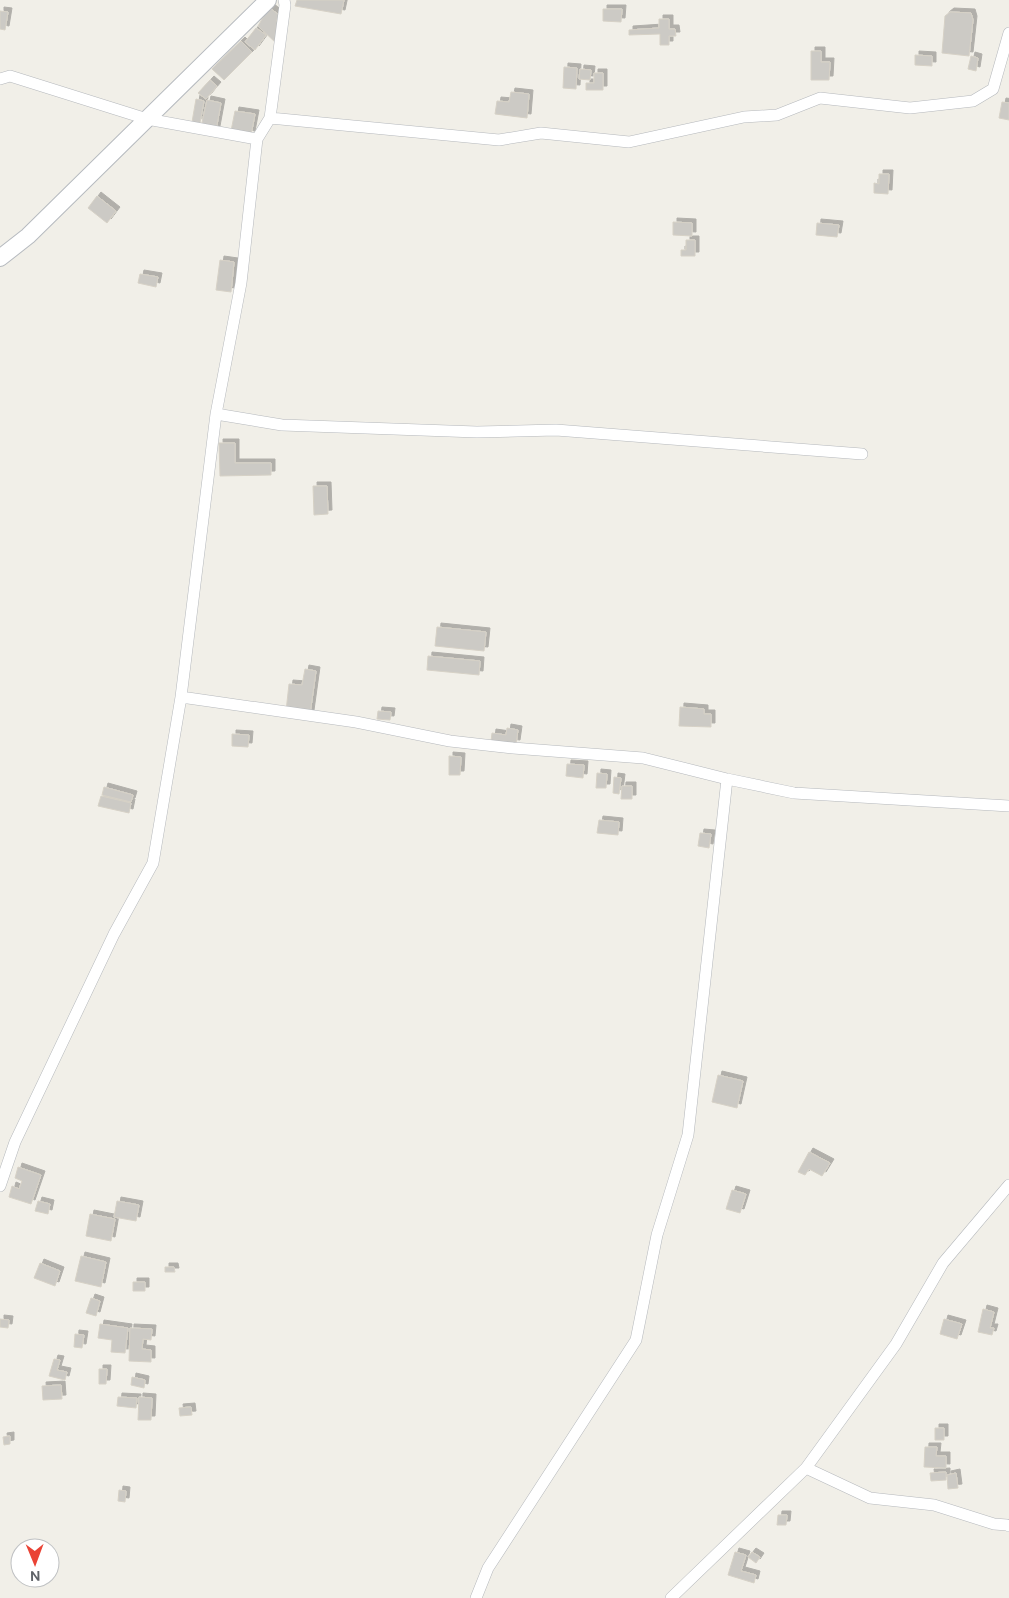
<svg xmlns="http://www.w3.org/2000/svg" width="1009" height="1598" font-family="'DM Sans',sans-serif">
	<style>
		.building { fill: #cccac5; stroke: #d6d1c6; filter: url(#shadow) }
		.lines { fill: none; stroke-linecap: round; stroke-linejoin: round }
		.street-casing { stroke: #b5b8bc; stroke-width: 12 }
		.secondary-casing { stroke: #b6babf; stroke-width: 18 }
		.street { stroke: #fff; stroke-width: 11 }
		.secondary { stroke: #fff; stroke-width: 16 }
	</style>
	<defs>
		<filter id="shadow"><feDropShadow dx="4" dy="-4" stdDeviation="0" flood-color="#0004"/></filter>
	</defs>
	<rect width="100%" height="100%" fill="#f1efe8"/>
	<path class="building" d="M297 0H344L341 14 295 6Z
		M269 7 280 16 276 21 281 23 277 44 258 26Z
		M603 9H622L621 22 603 21Z
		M0 11 8 12 5 30 0 29Z
		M950 12 971 13 973 20 969 56 942 53 945 16Z
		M659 19H669V29H675L676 36H669V45H660V34L629 35V30L659 28Z
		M256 28 266 35 255 50 245 42Z
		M241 41 252 52 224 80 212 69Z
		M811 51H821V62H830L829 80H811Z
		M915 55 932 56V66L915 65Z
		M971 56 978 58 976 71 968 69Z
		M564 67 577 68 576 89 563 88Z
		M580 69 591 70 590 80 579 79Z
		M594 73H603V90H586V83H594Z
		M210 80 217 86 206 99 198 93Z
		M511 92 529 94 527 118 495 114 497 101 509 102Z
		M196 99 204 101 200 123 192 122Z
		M207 100 221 103 216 130 201 127Z
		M1002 102 1009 103V120L999 118Z
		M235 111 255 114 251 135 231 131Z
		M879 174H889L888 194 874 193V183L879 184Z
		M97 196 116 211 107 223 88 208Z
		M673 222 692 223V236L673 235Z
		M817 223 839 225 837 237 816 235Z
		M686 240H695V256H681V250H686Z
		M220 260 234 262 231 292 216 290Z
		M140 274 158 277 156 287 138 283Z
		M219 443H235V463H271V475L220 476Z
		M313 486H327L328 514 314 515Z
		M437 627 486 632 484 651 435 646Z
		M428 656 480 661 479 675 427 670Z
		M305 669 316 671 310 714 286 711 289 684 302 685Z
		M680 707 704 709V714H711V727L679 726Z
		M378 711 391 712 390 720 377 719Z
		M507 728 518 730 516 744 491 741 492 733 506 735Z
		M232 734 249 735 248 747 232 746Z
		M449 756 461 757 460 775H449Z
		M567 764 584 765 583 778 566 776Z
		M597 773 607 774 606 788H596Z
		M614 777 621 778 619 794 613 793Z
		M622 786H632V799H621Z
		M104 787 133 795 131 802 102 795Z
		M101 796 131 803 129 813 98 806Z
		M599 820 619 822 618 835 597 833Z
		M700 833 711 834 709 848 698 846Z
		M718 1075 743 1081 737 1108 712 1102Z
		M809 1152 830 1163 822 1176 809 1169 805 1175 798 1172Z
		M18 1167 41 1175 31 1204 9 1197 12 1186 19 1189 22 1181 15 1178Z
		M732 1190 746 1194 740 1213 726 1209Z
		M38 1201 50 1204 48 1214 35 1211Z
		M117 1201 139 1205 136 1221 114 1217Z
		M90 1214 115 1219 111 1241 86 1236Z
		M81 1256 106 1262 101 1287 75 1281Z
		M40 1263 60 1271 55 1286 34 1278Z
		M165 1267H174L175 1272H165Z
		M133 1282H145V1291H133Z
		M91 1298 100 1301 96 1316 86 1313Z
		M983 1309 994 1312 990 1328H994L992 1335 978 1332Z
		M0 1319 9 1320 8 1328 0 1327Z
		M944 1319 962 1324 957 1339 940 1334Z
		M100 1324 128 1328 125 1353 111 1352 112 1340 98 1338Z
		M130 1328 152 1329 151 1340 143 1339 142 1349 151 1350V1362L129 1361Z
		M75 1334 84 1335 82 1348 74 1347Z
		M54 1359 60 1360 57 1370 67 1372 65 1380 49 1376Z
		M99 1369H107L106 1384H99Z
		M132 1377 145 1380 144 1388 131 1385Z
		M61 1385 62 1399 43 1400 42 1386Z
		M118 1397 137 1398 136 1408 117 1406Z
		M139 1397 152 1398 151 1420H138Z
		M191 1407 192 1415 180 1416 179 1408Z
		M935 1428H944V1440H935Z
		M10 1436V1444L4 1445 3 1437Z
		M925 1447H937L936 1456H946V1468L924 1467Z
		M946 1472V1480L931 1481 930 1473Z
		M956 1473 958 1488 948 1489 947 1475Z
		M119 1490 126 1491 125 1502 118 1501Z
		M778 1515H787L786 1525H777Z
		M735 1552 746 1555 741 1571 756 1575 754 1583 728 1575Z
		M752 1552 760 1557 756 1563 748 1557Z"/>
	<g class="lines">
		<defs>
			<path id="street" d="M0 79 10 76 147 119 257 139
				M270 118 499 140 541 133 629 142 744 117 777 115 820 98 910 108 973 101 993 89 1009 33
				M216 414 282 425 477 432 556 430 862 454
				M181 697 216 414 241 283 257 139 270 118 285 5 284 0
				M0 1186 15 1142 114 934 153 863 181 697 356 722 450 741 513 748 643 758 727 779 794 793 1009 806
				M806 1468 896 1344 943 1263 1009 1185
				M476 1598 488 1568 636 1340 657 1235 688 1135 727 779
				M671 1598 806 1468 870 1498 934 1505 994 1524 1007 1525 1009 1526"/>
			<path id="secondary" d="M0 258 28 236 268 0"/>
		</defs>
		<use href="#street" class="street-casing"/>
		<use href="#secondary" class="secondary-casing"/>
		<use href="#street" class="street"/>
		<use href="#secondary" class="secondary"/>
	</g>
	<g transform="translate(35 1563) rotate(179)"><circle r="24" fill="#ffffff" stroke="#bfc1c3"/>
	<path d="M0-4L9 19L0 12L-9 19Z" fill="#ea4335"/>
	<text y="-8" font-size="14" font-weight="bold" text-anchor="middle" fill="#5f6368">N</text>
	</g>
</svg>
